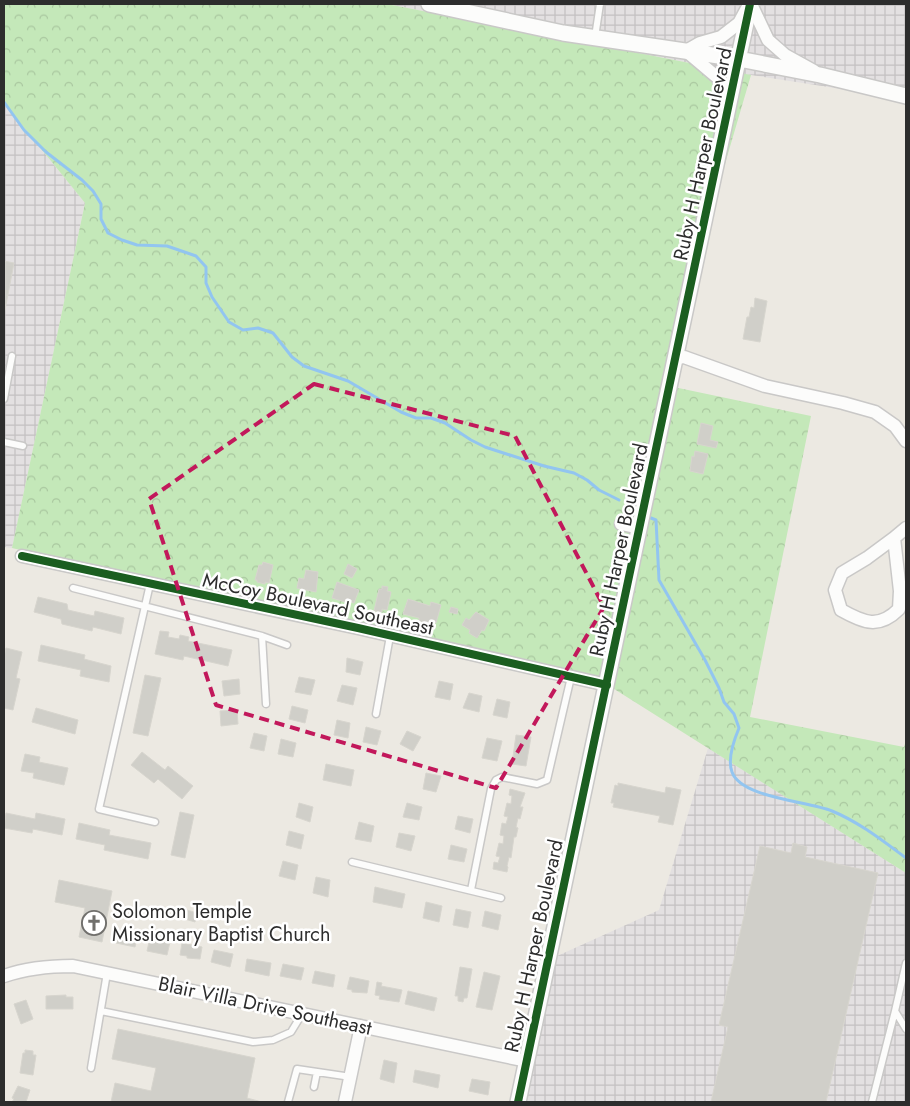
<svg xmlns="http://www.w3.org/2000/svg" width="910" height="1106" font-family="Jost,sans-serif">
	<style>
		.industrial { fill: url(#industrial-grid) }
		.forest { fill: url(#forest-crowns) }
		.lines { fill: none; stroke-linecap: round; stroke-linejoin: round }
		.stream { stroke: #92c5f0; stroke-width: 3 }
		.building { fill: #d0cfc9; stroke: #d7d5ce }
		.service-casing { stroke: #c9c8c7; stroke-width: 9 }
		.minor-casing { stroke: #c9c8c7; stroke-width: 15 }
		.tertiary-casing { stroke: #c9c8c7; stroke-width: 18 }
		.service { stroke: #fcfcfb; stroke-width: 6 }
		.minor { stroke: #fcfcfb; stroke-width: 12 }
		.tertiary { stroke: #fcfcfb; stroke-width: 15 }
		.cycleway-casing { stroke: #fff; stroke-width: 11 }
		.cycleway { stroke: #1b5e20; stroke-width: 8 }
		.marked { fill: none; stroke: #c2185b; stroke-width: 4; stroke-dasharray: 10 6; stroke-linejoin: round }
		.labels { text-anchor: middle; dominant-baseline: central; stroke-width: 5; stroke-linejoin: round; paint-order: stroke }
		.street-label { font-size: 20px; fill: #2d2d2d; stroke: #fff }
		.poi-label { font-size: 20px; fill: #2d2d2d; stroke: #fff; text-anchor: start }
	</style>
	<defs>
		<pattern id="industrial-grid" width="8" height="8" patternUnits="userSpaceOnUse" patternTransform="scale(1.25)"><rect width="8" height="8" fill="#e3e0e1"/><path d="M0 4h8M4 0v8" fill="none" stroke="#c3c0c1"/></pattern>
		<pattern id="forest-crowns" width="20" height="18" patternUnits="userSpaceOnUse" patternTransform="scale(1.25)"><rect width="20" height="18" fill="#c4e8b9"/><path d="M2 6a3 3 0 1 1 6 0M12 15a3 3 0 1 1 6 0" fill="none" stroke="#a9c79f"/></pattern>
	</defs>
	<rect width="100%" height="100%" fill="#ece9e2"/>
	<path class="industrial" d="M387 4H906V99L751 75Z
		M4 103 85 203 12 548 4 547Z
		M708 748 906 873V1102H515L546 961 659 910Z"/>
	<path class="forest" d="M4 4H387L751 75 696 263 669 386 811 416 750 717 904 747 906 740V873L611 687 283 612 12 548 85 203 4 103Z"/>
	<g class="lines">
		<path class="stream" d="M4 102 24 130 46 152 82 180 93 191 101 204V219L108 233 122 240 137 245 167 246 196 256 206 267V283L212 297 229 322 243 330 258 328 273 333 292 357 304 366 348 381 401 412 416 418H431L445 423 471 440 485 447 544 466 574 473 587 480 599 490 619 500
			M651 518 656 520 659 580 705 660 719 688 724 702 734 714 739 728C734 740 727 759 732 772 741 798 808 801 832 811 859 822 883 841 906 858"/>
	</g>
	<path class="building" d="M4 261 14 263 4 315Z
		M755 298 767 301 760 342 743 339 747 317H749L751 307 754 308Z
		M701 423 713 426 710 440 718 442 716 448 697 444Z
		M695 451 708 454 703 474 690 471 692 456 694 457Z
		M263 562 273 565 269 583 265 582V584L257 582V580H255L259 565H262Z
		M348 564 357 569 352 578 344 574Z
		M306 570 318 572 316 592 297 588 299 578 304 579Z
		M337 582 359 590 354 603 346 600 345 602 332 598Z
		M382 586 388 587 387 591 391 592 387 610 382 609V612L374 611 379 589H382Z
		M38 597 67 604 68 610 94 616 95 611 124 618 121 634 93 627 92 631 62 624 61 619 34 612Z
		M408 599 430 606 431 602 441 605 436 623 430 621 429 624 419 621V618L403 614Z
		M451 607 458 609 457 614 449 612Z
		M476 612 489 620 484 631 482 630 477 638 469 633 470 630 462 625 466 618 469 620Z
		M160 631 169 632 168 637 179 639 180 635 189 637 188 641 232 650 228 666 184 656 183 660 155 654Z
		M41 645 85 655 84 659 111 666 109 682 80 676 81 670 38 661Z
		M6 648 22 652 16 678 20 679 13 710 4 708V657Z
		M347 658 363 662 360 675 346 672Z
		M145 675 161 678 148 736 133 733Z
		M299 677 315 680 311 695 295 692Z
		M239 679 240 694 224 696 222 681Z
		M439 681 453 684 450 700 435 697Z
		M342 685 357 688 353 705 337 701Z
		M469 693 482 696 479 712 463 708Z
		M497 699 510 702 507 718 493 715Z
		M292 706 308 710 305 723 289 719Z
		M36 708 78 720 75 734 32 722Z
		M237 710 238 724 221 726 220 711Z
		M337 720 350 723 348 738 334 735Z
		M366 727 381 731 377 745 363 742Z
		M407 731 421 737 413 751 400 744Z
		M254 733 267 736 264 751 250 748Z
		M516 735 531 737 526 766 512 764Z
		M487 738 502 741 497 761 482 758Z
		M281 739 296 743 293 757 278 754Z
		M142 752 165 770 168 766 193 786 182 799 158 779 154 783 131 765Z
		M25 754 40 757 39 762 68 768 64 785 33 778 34 773 21 771Z
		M326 764 354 770 351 786 323 780Z
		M426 773 441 776 436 792 423 789Z
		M618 783 665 793 666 787 681 790 673 825 658 822 660 816 613 807 614 803H611L615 785 618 786Z
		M510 789 525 793 520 807H523L520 819 518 818 516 827 518 828 516 837H514L511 858 509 857 507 866 508 867 507 872 493 869 494 862 498 863 500 857 496 856 499 843 503 844 504 836 500 835 502 823 506 824 508 817 504 816 507 803 511 804 512 796 509 795Z
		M299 803 313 807 310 822 296 817Z
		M407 803 422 807 419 820 403 817Z
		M180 812 194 815 185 858 171 855Z
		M6 813 35 819 36 813 65 819 62 835 33 829 32 833 4 828Z
		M458 816 473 819 470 833 455 829Z
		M359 822 374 826 371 842 355 839Z
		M79 823 110 830 109 835 151 843 148 859 104 850 105 845 76 839Z
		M289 831 304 835 301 849 286 845Z
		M399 833 415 836 411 851 396 847Z
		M793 843 807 847 805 857 878 873 826 1102H711L728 1027 719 1025 760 846 791 853Z
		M451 845 467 849 464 862 448 859Z
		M283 861 298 865 295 880 279 876Z
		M316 877 330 880 328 897 313 893Z
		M59 880 112 891 102 942 79 937 85 908 55 902Z
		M375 887 405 894 402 908 373 902Z
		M426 902 442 906 439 922 423 918Z
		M456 909 471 912 468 928 453 925Z
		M187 910 197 913 195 922 185 919Z
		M485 911 501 915 498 930 482 926Z
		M119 930 138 934 135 947 116 943Z
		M150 938 170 942 167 955 147 951Z
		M182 943 202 947 200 959 187 958V956L180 955Z
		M214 950 233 954 230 967 211 962Z
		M247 959 271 963 269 976 245 971Z
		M283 964 304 968 301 980 280 976Z
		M460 967 472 969 467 998H464L463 1002 458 1001V996H455Z
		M315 971 335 975 333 987 312 983Z
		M484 972 500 976 492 1010 476 1007Z
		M350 977 369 981 367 993 352 992V990L347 989Z
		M377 982 382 983 381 986 402 990 399 1002 379 999 380 996 375 995Z
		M408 991 437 998 434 1011 405 1004Z
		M66 995V997H73V1009H46V996Z
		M26 1000 33 1019 21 1024 14 1004Z
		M118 1029 255 1058 247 1098 262 1102H111L115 1083 151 1091 156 1068 112 1059Z
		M25 1050 33 1051V1055H36L33 1075 20 1073 23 1053H25Z
		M384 1060 397 1063 394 1083 380 1079Z
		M415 1070 440 1075 438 1088 413 1082Z
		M472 1079 490 1082 488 1095 469 1091Z
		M18 1086 30 1090 26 1102H12L14 1099 12 1098Z"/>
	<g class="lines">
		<defs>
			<path id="service" d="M595 37 600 4
				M4 399 12 356
				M4 442 23 446
				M150 584 99 809 155 822
				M73 588 262 636 287 645
				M262 636 266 704
				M376 714 390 636
				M352 862 501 898
				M471 890 491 789 496 780 502 777 537 784 547 780 571 677
				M101 1011 253 1042 273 1040 291 1032 302 1014
				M895 1011 906 963
				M91 1068 107 973
				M314 1087 317 1072
				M288 1102 297 1069 351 1077
				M872 1102 895 1011 906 1029"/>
			<path id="minor" d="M751 4 768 40 785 55 814 71
				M728 107 724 92 718 78 686 51 700 43 721 37 739 23 746 10
				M677 358 684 357 765 386 843 403 875 412 895 426 906 441
				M621 524 640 528
				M894 538 900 591 899 609C879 629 864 623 841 610L835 590 842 573 867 558Z
				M894 538 906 528
				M22 556 358 628 607 685
				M4 976C27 968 48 966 73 966L527 1061
				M345 1102 361 1026"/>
			<path id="tertiary" d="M429 4 563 33 739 59 820 75 906 96
				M518 1102 750 4"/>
		</defs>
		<use href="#service" class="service-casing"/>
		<use href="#minor" class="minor-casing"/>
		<use href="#tertiary" class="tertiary-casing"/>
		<use href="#service" class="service"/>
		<use href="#minor" class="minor"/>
		<use href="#tertiary" class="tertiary"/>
		<defs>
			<path id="cycleway" d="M22 556 358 628 607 685
				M518 1102 750 4"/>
		</defs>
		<use href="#cycleway" class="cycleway-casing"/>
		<use href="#cycleway" class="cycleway"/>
	</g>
	<path class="marked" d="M314 384 515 436 604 607 496 788 216 705 149 499Z"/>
	<defs>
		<symbol id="church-ring" viewBox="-11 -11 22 22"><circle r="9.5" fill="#fff" stroke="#706f6c" stroke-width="1.5"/><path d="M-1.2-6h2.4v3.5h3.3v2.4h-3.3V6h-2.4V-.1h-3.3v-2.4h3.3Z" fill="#706f6c"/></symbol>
	</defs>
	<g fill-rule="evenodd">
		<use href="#church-ring" x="80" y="909" width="28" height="28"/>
	</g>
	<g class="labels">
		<g class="street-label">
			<text transform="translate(703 154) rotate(-78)">Ruby H Harper Boulevard</text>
			<text transform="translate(619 550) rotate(-78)">Ruby H Harper Boulevard</text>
			<text transform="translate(318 604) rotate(12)">McCoy Boulevard Southeast</text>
			<text transform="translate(534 946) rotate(-78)">Ruby H Harper Boulevard</text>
			<text transform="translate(265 1006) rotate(12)">Blair Villa Drive Southeast</text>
		</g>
		<g class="poi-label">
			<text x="112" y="911">Solomon Temple<tspan x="112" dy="23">Missionary Baptist Church</tspan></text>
		</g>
	</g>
	<rect width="910" height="1106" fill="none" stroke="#2d2d2d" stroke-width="10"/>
</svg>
